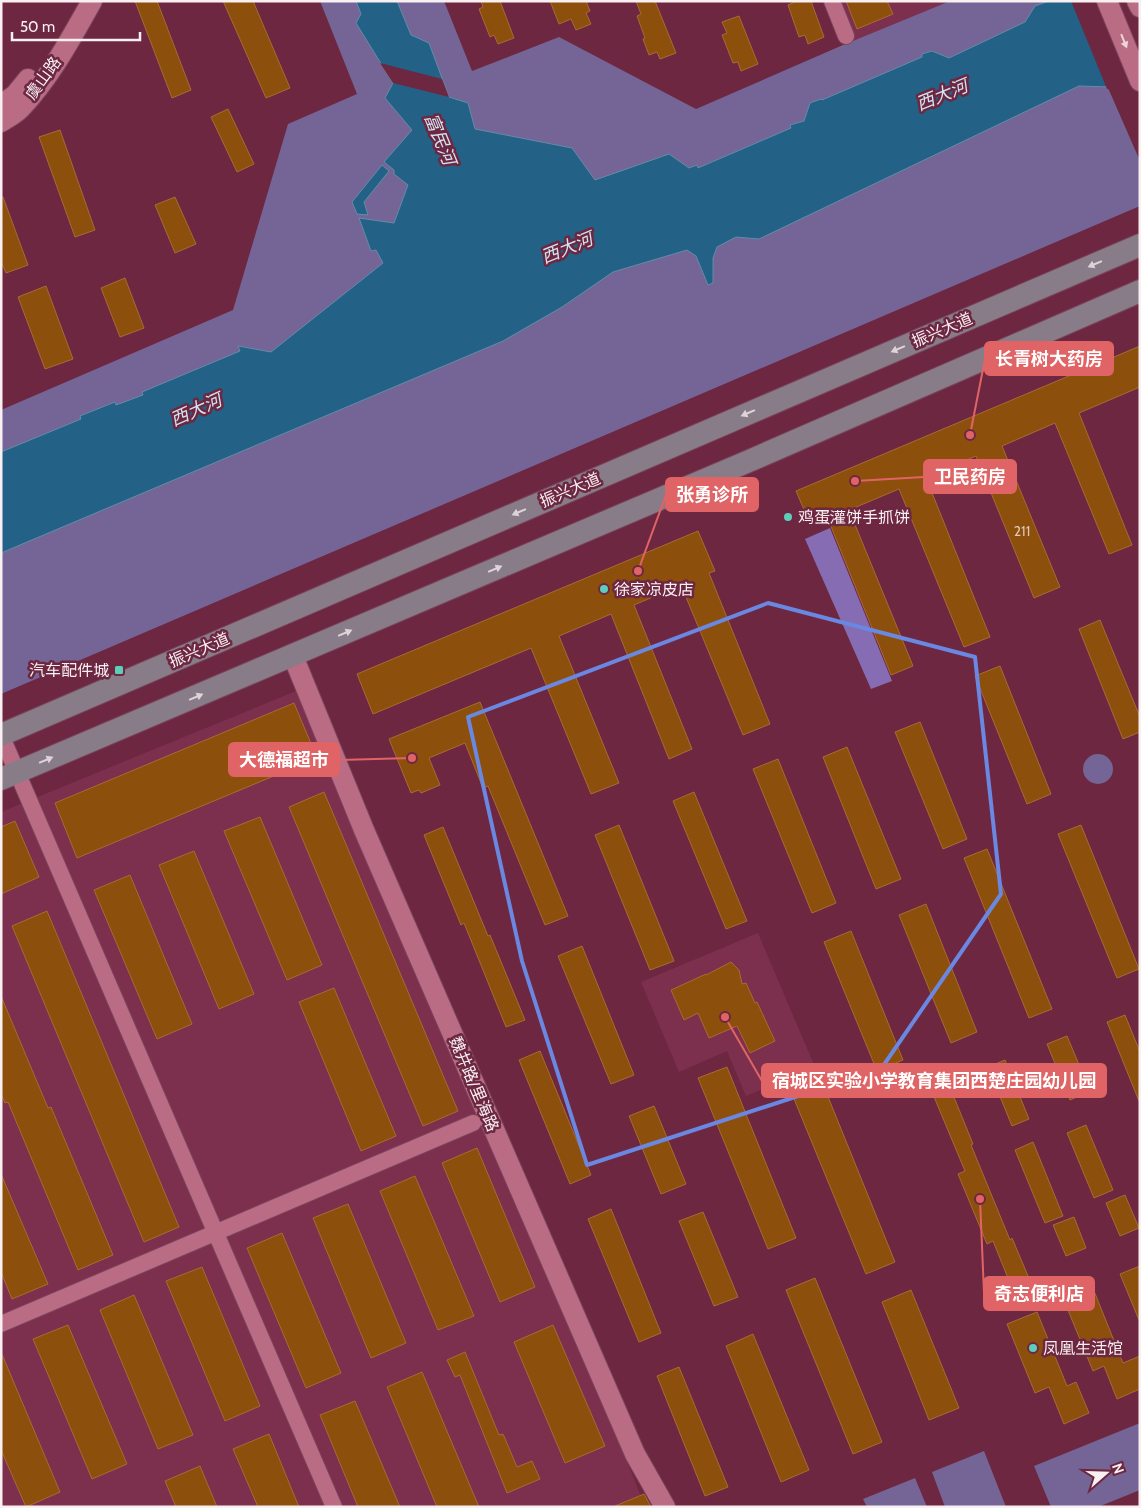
<svg xmlns="http://www.w3.org/2000/svg" width="1141" height="1508" font-family="Cabin,'Noto Sans SC',sans-serif">
	<style>
		.built { fill: #7c304d }
		.green { fill: #756496 }
		.forest { fill: #866cb3 }
		.water { fill: #236187; stroke: #638ca7 }
		.pier { fill: #6d2741 }
		.building { fill: #8d4f0c; stroke: #a76b35 }
		.lines { fill: none; stroke-linecap: round; stroke-linejoin: round }
		.minor-casing { stroke: #7a445c; stroke-width: 18 }
		.tertiary-casing { stroke: #7a445c; stroke-width: 22 }
		.secondary-casing { stroke: #7a445c; stroke-width: 24 }
		.minor { stroke: #ba6c85; stroke-width: 16 }
		.tertiary { stroke: #ba6c85; stroke-width: 20 }
		.secondary { stroke: #887c88; stroke-width: 22 }
		.oneway { fill: #ecd6dc }
		.oneway2 { fill: #ddd3d8 }
		.marked { fill: none; stroke: #6a87e1; stroke-width: 4; stroke-linejoin: round }
		.poi-dot { fill: #5cceba; stroke: #6d2741; stroke-width: 2 }
		.labels { text-anchor: middle; dominant-baseline: central; stroke-width: 5; stroke-linejoin: round; paint-order: stroke }
		.number-label { font-size: 14px; fill: #dec8b8 }
		.street-label { font-size: 16px; fill: #f9f0f2; stroke: #6d2741 }
		.poi-label { font-size: 16px; fill: #f9f0f2; stroke: #6d2741; text-anchor: start }
		.water-label { font-size: 18px; font-style: italic; fill: #d1e4f2; stroke: #6d2741 }
		.leader { fill: none; stroke: #e06465; stroke-width: 2 }
		.callout-dot { fill: #e06465; stroke: #6d2741; stroke-width: 2 }
		.callout { fill: #e06465; stroke: #e06465; stroke-width: 2 }
		.callout-label { font-size: 18px; text-anchor: middle; font-weight: bold; fill: #fff }
	</style>
	<rect width="100%" height="100%" fill="#6d2741"/>
	<path class="built" d="M825 1H950L843 45Z
		M296 691 625 1456 645 1507H1V812Z
		M758 933 815 1067 746 1096 727 1051 679 1072 641 982Z"/>
	<path class="green" d="M320 1H444L472 71 559 37 696 109 843 45 950 1H1070L1140 161V206L1 694V410L233 310 288 124 357 94Z
		M1083 769a15 15 0 1 1 30 0a15 15 0 1 1-30 0Z
		M1140 1423V1490L1098 1507H1051L1034 1466Z
		M984 1451 1006 1507H945L932 1472Z
		M915 1478 927 1507H867L863 1499Z"/>
	<path class="forest" d="M830 528 892 681 871 689 805 539Z"/>
	<path class="water" d="M356 1H397L411 35 429 43 449 97 468 103 475 129 572 148 595 180 669 154 689 168 697 165 698 168 791 128 790 125 804 121 810 103 821 99 822 100 922 57V54L932 51 949 58 1025 22 1035 6 1049 1H1140L1112 87 1079 86 759 239 736 237 717 247 713 258V283L708 285 696 256 687 250 613 272 562 307 503 341 1 553V452L81 419 80 416 115 402 116 405 143 395 142 392 240 351 238 346 271 352 383 263 376 250 371 251 359 218 394 223 408 185 394 174V170L384 162 412 130 385 98 393 83 356 23 361 14Z
		M382 165 389 171 364 202 368 215 357 214 352 202Z"/>
	<path class="pier" d="M1071 1H1140V78L1113 89H1107Z
		M380 63 442 79 449 97 393 83Z"/>
	<path class="building" d="M135 1H157L191 90 172 98Z
		M223 1H253L290 88 266 98Z
		M481 1H500L514 38 498 44 494 35 490 37 479 9 483 7Z
		M550 1H586L590 11 586 13 591 24 576 30 571 19 559 24Z
		M636 1H655L676 53 660 59 657 52 649 55 643 39 645 38 637 16 641 14Z
		M797 1H811L824 37 808 44 805 35 799 37 788 5Z
		M846 1H887L893 14 857 29Z
		M739 16 758 64 741 71 738 62 733 63 722 35 727 33 722 22Z
		M228 109 254 164 237 172 211 117Z
		M60 130 95 230 75 237 39 137Z
		M1 197H3L28 265 6 273 1 261Z
		M175 197 196 244 175 253 155 205Z
		M125 278 144 328 120 337 101 288Z
		M46 286 73 359 45 369 18 297Z
		M1140 346V387L1079 413 1132 545 1109 554 1055 423 1002 446 1060 587 1034 598 976 456 926 478 990 637 964 647 899 489 849 510 913 666 891 675 828 519 811 526 796 491Z
		M698 531 715 571 709 573 770 724 743 735 681 585 634 605 692 749 669 759 611 614 559 636 619 783 591 794 531 648 373 714 357 674Z
		M1100 620 1140 717V732L1123 739 1079 629Z
		M1000 666 1051 794 1027 804 975 676Z
		M480 702 568 916 545 925 488 786 483 788 465 743 429 758 440 785 421 793 419 790 411 793 389 739Z
		M294 703 317 758 77 858 55 803Z
		M920 722 967 839 943 849 895 732Z
		M847 747 901 879 876 889 823 757Z
		M778 759 836 903 812 913 753 769Z
		M324 792 458 1111 423 1126 289 807Z
		M694 792 747 921 726 929 673 801Z
		M260 817 322 965 287 980 224 831Z
		M15 821 39 877 1 894V827Z
		M619 825 674 961 650 970 595 835Z
		M1081 825 1139 969 1117 978 1058 834Z
		M443 827 488 936 490 935 525 1020 506 1027 464 923 461 925 424 835Z
		M987 849 1052 1009 1029 1018 964 858Z
		M194 851 254 994 219 1009 159 865Z
		M130 875 192 1024 157 1039 94 890Z
		M926 904 977 1032 951 1043 899 915Z
		M47 911 179 1227 144 1242 12 926Z
		M851 931 903 1060 877 1071 824 942Z
		M582 946 634 1075 611 1084 558 956Z
		M731 962 739 970 742 984 746 983 755 1003 757 1002 775 1041 750 1053 737 1026 709 1038 698 1013 684 1020 671 990 706 974V975Z
		M334 988 396 1136 361 1151 299 1002Z
		M1 996 48 1108 51 1107 113 1255 78 1270 8 1102 5 1103 1 1094Z
		M1125 1015 1140 1052 1139 1101 1107 1022Z
		M1067 1036 1090 1091 1070 1100 1047 1044Z
		M540 1051 591 1175 570 1184 519 1060Z
		M1005 1060 1029 1119 1012 1126 988 1067Z
		M727 1067 796 1238 768 1249 698 1078Z
		M822 1082 895 1262 866 1274 792 1094Z
		M949 1085 973 1144 971 1145 1010 1240 1012 1238 1028 1276 1010 1283 993 1241 987 1244 958 1174 965 1171 932 1092Z
		M654 1106 686 1184 661 1194 629 1116Z
		M1086 1125 1113 1190 1094 1198 1067 1133Z
		M1033 1142 1063 1216 1045 1223 1015 1150Z
		M477 1148 535 1287 500 1302 442 1163Z
		M1 1174 48 1284 12 1299 1 1272Z
		M415 1176 474 1316 438 1330 380 1191Z
		M1125 1195 1139 1228 1120 1236 1106 1203Z
		M348 1204 406 1343 371 1358 313 1218Z
		M611 1209 661 1333 639 1342 588 1219Z
		M703 1212 738 1297 714 1306 679 1221Z
		M1074 1217 1086 1248 1066 1256 1053 1225Z
		M282 1233 341 1373 306 1388 247 1248Z
		M1140 1266V1320H1139L1120 1274Z
		M202 1267 260 1406 225 1421 166 1281Z
		M815 1278 882 1442 853 1454 786 1290Z
		M1092 1286 1123 1363 1140 1356V1389L1117 1399 1104 1366 1093 1371 1063 1298Z
		M911 1290 959 1408 929 1420 882 1302Z
		M134 1295 193 1435 158 1449 100 1310Z
		M1037 1312 1067 1386 1076 1382 1089 1413 1064 1424 1049 1387 1035 1393 1007 1324Z
		M68 1325 127 1464 92 1479 33 1339Z
		M553 1325 605 1446 565 1463 514 1342Z
		M753 1334 809 1470 781 1482 726 1346Z
		M1 1352 60 1492 26 1507 1 1450Z
		M465 1352 499 1435 503 1434 517 1467 532 1461 540 1479 507 1493 460 1375 455 1377 447 1360Z
		M679 1367 728 1487 705 1496 657 1376Z
		M422 1372 479 1507H437L387 1387Z
		M355 1401 400 1507H358L320 1415Z
		M269 1434 299 1507H258L233 1449Z
		M200 1466 217 1507H176L165 1481Z
		M644 1494 651 1507H615V1506Z"/>
	<g class="lines">
		<defs>
			<path id="minor" d="M832 1 846 36
				M1 735 334 1507
				M1 1324 473 1123"/>
			<path id="tertiary" d="M1107 1 1140 81
				M1137 1 1140 7
				M1 105 15 95 28 79
				M1 122C8 118 15 114 20 109 50 78 71 38 92 1
				M293 656 364 830 635 1454 665 1507"/>
			<path id="secondary" d="M1 735 1140 245
				M1 779 749 461 1140 291"/>
		</defs>
		<use href="#minor" class="minor-casing"/>
		<use href="#tertiary" class="tertiary-casing"/>
		<use href="#secondary" class="secondary-casing"/>
		<use href="#minor" class="minor"/>
		<use href="#tertiary" class="tertiary"/>
		<use href="#secondary" class="secondary"/>
	</g>
	<defs><path id="oneway-solid" d="M-6-.8H1V-3.2L6.5 0L1 3.2V.8H-6Z" transform="scale(1.25)"/></defs>
	<use class="oneway" href="#oneway-solid" transform="translate(1124 41) rotate(68)"/>
	<g class="oneway2">
		<use href="#oneway-solid" transform="translate(1095 264) rotate(157)"/>
		<use href="#oneway-solid" transform="translate(898 349) rotate(157)"/>
		<use href="#oneway-solid" transform="translate(748 413) rotate(157)"/>
		<use href="#oneway-solid" transform="translate(519 512) rotate(157)"/>
		<use href="#oneway-solid" transform="translate(495 569) rotate(-23)"/>
		<use href="#oneway-solid" transform="translate(345 633) rotate(-23)"/>
		<use href="#oneway-solid" transform="translate(196 697) rotate(-23)"/>
		<use href="#oneway-solid" transform="translate(46 760) rotate(-23)"/>
	</g>
	<path class="marked" d="M768 603 975 657 1001 894 881 1069 587 1165 522 961 468 717Z"/>
	<g class="poi-dot">
		<circle cx="788" cy="517" r="5"/>
		<circle cx="604" cy="589" r="5"/>
		<rect x="114" y="665" width="10" height="10" rx="2.5"/>
		<circle cx="1033" cy="1348" r="5"/>
	</g>
	<g class="labels">
		<g class="number-label">
			<text x="1022" y="531">211</text>
		</g>
		<g class="street-label">
			<text transform="translate(43 78) rotate(-54)">虞山路</text>
			<text transform="translate(942 330) rotate(-23)">振兴大道</text>
			<text transform="translate(570 490) rotate(-23)">振兴大道</text>
			<text transform="translate(199 650) rotate(-23)">振兴大道</text>
			<text transform="translate(474 1084) rotate(67)">魏井路/里海路</text>
		</g>
		<g class="poi-label">
			<text x="798" y="517">鸡蛋灌饼手抓饼</text>
			<text x="614" y="589">徐家凉皮店</text>
			<text x="109" y="670" text-anchor="end">汽车配件城</text>
			<text x="1043" y="1348">凤凰生活馆</text>
		</g>
		<g class="water-label">
			<text transform="translate(942 95) rotate(-22)">西大河</text>
			<text transform="translate(440 139) rotate(68)">富民河</text>
			<text transform="translate(567 248) rotate(-22)">西大河</text>
			<text transform="translate(196 410) rotate(-24)">西大河</text>
		</g>
	</g>
	<path class="leader" d="M970 435L985 359M855 481L924 477M638 571L666 495M412 758L339 760M725 1017L762 1081M980 1199L984 1293"/>
	<g class="callout-dot">
		<circle cx="970" cy="435" r="5"/>
		<circle cx="855" cy="481" r="5"/>
		<circle cx="638" cy="571" r="5"/>
		<circle cx="412" cy="758" r="5"/>
		<circle cx="725" cy="1017" r="5"/>
		<circle cx="980" cy="1199" r="5"/>
	</g>
	<g class="callout">
		<rect x="985" y="342" width="128" height="33" rx="5"/>
		<rect x="924" y="460" width="92" height="33" rx="5"/>
		<rect x="666" y="478" width="92" height="33" rx="5"/>
		<rect x="229" y="743" width="110" height="33" rx="5"/>
		<rect x="762" y="1064" width="344" height="33" rx="5"/>
		<rect x="984" y="1277" width="110" height="33" rx="5"/>
	</g>
	<g class="callout-label">
		<text x="1049" y="365">长青树大药房</text>
		<text x="970" y="483">卫民药房</text>
		<text x="712" y="501">张勇诊所</text>
		<text x="284" y="766">大德福超市</text>
		<text x="934" y="1087">宿城区实验小学教育集团西楚庄园幼儿园</text>
		<text x="1039" y="1300">奇志便利店</text>
	</g>
	<rect width="1141" height="1508" fill="none" stroke="#f9f0f2" stroke-width="5"/>
	<g transform="translate(1106 1473) rotate(70)" stroke="#6d2741" stroke-width="4" paint-order="stroke">
	<path d="M0-4L9 19L0 12L-9 19Z" fill="#f9f0f2"/>
	<text y="-8" font-size="14" font-weight="bold" text-anchor="middle" fill="#f9f0f2">N</text>
	</g>
	<path d="M12 32v8h128v-8" fill="none" stroke="#f9f0f2" stroke-width="2.5"/>
	<text x="20" y="32" font-size="15" fill="#f9f0f2" stroke="#6d2741" stroke-width="4" paint-order="stroke">50 m</text>
</svg>
